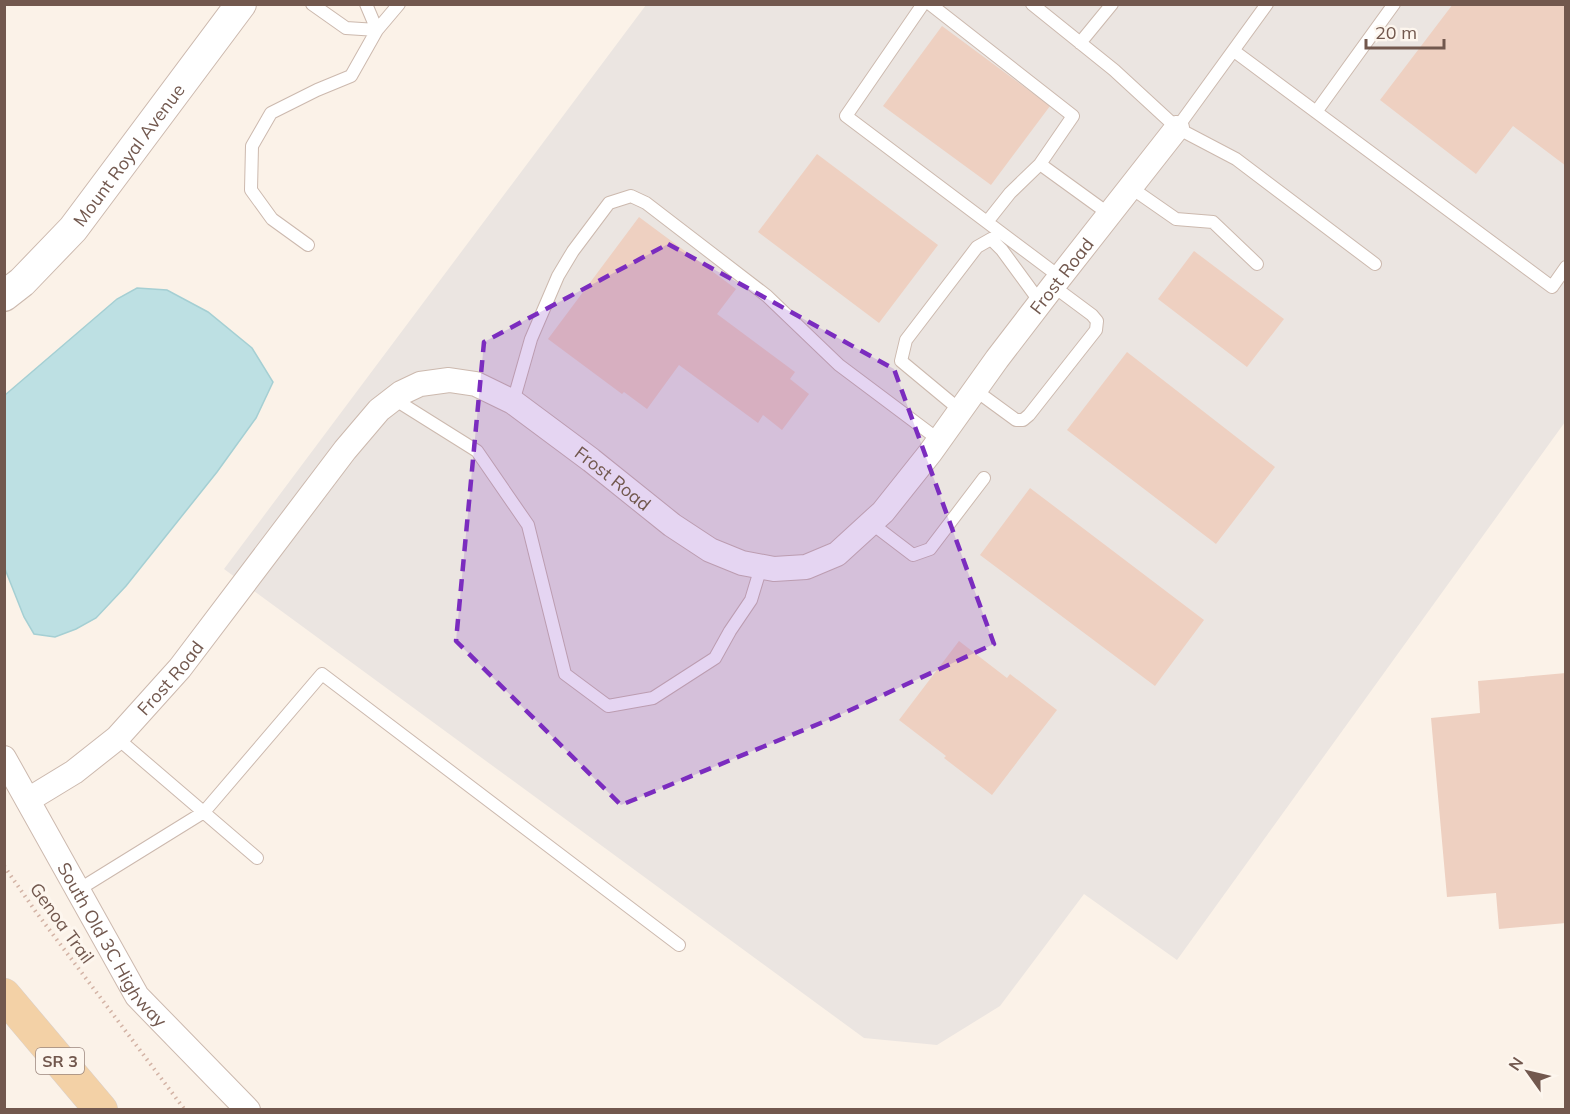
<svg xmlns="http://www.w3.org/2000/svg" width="1570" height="1114" font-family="Mulish,sans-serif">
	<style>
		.industrial { fill: #ebe5e1 }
		.water { fill: #bde0e3; stroke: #a5cfd3; stroke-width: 1.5 }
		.building { fill: #eed0c1 }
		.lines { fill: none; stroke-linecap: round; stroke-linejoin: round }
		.service-casing { stroke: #ccb9ae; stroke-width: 14 }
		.minor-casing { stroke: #ccb9ae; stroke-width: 26 }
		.tertiary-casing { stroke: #ccb9ae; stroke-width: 32 }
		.primary-casing { stroke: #d8d0cd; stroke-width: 34 }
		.path { stroke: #d3b3a5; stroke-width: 4; stroke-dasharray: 1.5 4.5; stroke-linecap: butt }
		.service { stroke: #fff; stroke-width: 12 }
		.minor { stroke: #fff; stroke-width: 24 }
		.tertiary { stroke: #fff; stroke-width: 30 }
		.primary { stroke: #f3d1a6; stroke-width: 33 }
		.marked { fill: #7b2cbf; fill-opacity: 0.2; stroke: #7b2cbf; stroke-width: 4.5; stroke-dasharray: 12 8; stroke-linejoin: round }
		.labels { text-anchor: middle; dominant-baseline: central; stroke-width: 6; stroke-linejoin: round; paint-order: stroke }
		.shield { fill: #fdf6ee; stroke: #9c877e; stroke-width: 1.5 }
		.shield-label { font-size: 16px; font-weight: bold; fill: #72584e }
		.street-label { font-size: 18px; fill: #72584e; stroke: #fdf6ee }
	</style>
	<rect width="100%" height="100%" fill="#fbf2e8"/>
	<path class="industrial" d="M646 5H1565V422L1177 960 1084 894 1000 1006 937 1045 864 1038 224 569Z"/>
	<path class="water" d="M137 288 167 290 208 312 252 348 273 382 256 418 217 472 126 586 96 618 76 629 55 637 34 634 24 617 5 569V395L117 299Z"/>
	<path class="building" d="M1453 4H1566V166L1513 126 1476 174 1380 100Z
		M942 26 1050 106 991 185 883 106Z
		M817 154 938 245 879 323 758 232Z
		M639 217 736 289 717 314 795 372 790 379 809 394 782 430 763 415 758 423 679 365 647 409 624 392 622 394 548 339Z
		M1194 251 1284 319 1247 367 1158 299Z
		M1127 352 1275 467 1216 544 1067 430Z
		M1030 488 1204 620 1155 686 980 555Z
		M959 641 1007 678 1010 674 1057 710 992 795 944 758 946 756 899 720Z
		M1566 673V923L1499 929 1496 893 1447 897 1431 718 1480 713 1478 681Z"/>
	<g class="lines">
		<defs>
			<path id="service" d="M312 4 346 28 377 30 366 4
				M923 4 846 116 1060 277
				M930 4 1073 116 1040 164 1109 214
				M1032 4 1114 70 1177 128 1236 159 1375 264
				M1080 43 1112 4
				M1234 51 1552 287 1566 267
				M1316 112 1394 4
				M1177 128 1267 4
				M1130 187 1176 219 1213 222 1257 264
				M987 222 1010 193 1040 164
				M308 245 272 219 251 190 252 146 271 113 317 90 351 76 377 30 399 4
				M975 390 1016 420H1023L1029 415 1096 330 1097 321 1092 315 1053 286
				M394 399 477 451 528 525 565 674 608 706 653 698 715 658 730 631 751 600 761 567
				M513 402 531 339 558 276 573 251 609 203 631 196 646 203 767 296 839 365 939 440
				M960 410 901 361 906 340 977 247 991 239 1002 250 1040 302
				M871 523 913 555 930 549 984 478
				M117 738 257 858
				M78 890 204 812 322 674 679 945"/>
			<g id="minor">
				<path id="s1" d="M4 758 137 996 248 1110"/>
				<path id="s2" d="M28 800 74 772 117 738 180 668 345 450 379 410 401 393 420 384 449 380 476 384 513 402 591 460 672 525 710 550 742 563 774 569 806 567 837 554 883 512 930 453 997 359 1053 286 1177 128"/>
			</g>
			<g id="tertiary">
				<path id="s3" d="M4 296 22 282 73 229 241 4"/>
			</g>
			<path id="primary" d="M4 995 101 1110"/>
		</defs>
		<use href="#service" class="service-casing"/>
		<use href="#minor" class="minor-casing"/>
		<use href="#tertiary" class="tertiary-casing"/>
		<use href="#primary" class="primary-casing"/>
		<path class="path" d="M4 866 36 912 185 1110"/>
		<use href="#service" class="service"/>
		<use href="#minor" class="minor"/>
		<use href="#tertiary" class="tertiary"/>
		<use href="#primary" class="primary"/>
	</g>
	<path class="marked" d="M668 244 894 369 994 644 833 718 621 805 456 641 484 342Z"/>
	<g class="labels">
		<rect class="shield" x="36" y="1048" width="48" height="26" rx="4.5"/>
		<g class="shield-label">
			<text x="60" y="1061">SR 3</text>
		</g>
		<g class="street-label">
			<text stroke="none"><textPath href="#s3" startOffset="189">Mount Royal Avenue</textPath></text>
			<text stroke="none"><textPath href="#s2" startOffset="1413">Frost Road</textPath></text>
			<text stroke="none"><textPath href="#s2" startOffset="801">Frost Road</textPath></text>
			<text stroke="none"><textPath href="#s2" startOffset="189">Frost Road</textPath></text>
			<text transform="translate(62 923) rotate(54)">Genoa Trail</text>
			<text stroke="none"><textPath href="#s1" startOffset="216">South Old 3C Highway</textPath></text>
		</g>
	</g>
	<rect width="1570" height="1114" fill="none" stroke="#72584e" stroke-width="12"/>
	<g transform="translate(1528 1072) rotate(304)" stroke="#fdf6ee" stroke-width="4.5" paint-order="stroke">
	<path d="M0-4.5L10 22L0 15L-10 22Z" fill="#72584e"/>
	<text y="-9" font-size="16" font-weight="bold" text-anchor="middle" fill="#72584e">N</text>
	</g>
	<path d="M1366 39v9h78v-9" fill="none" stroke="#72584e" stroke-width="3"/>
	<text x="1375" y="39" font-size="18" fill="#72584e" stroke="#fdf6ee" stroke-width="4.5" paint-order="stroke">20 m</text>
</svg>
